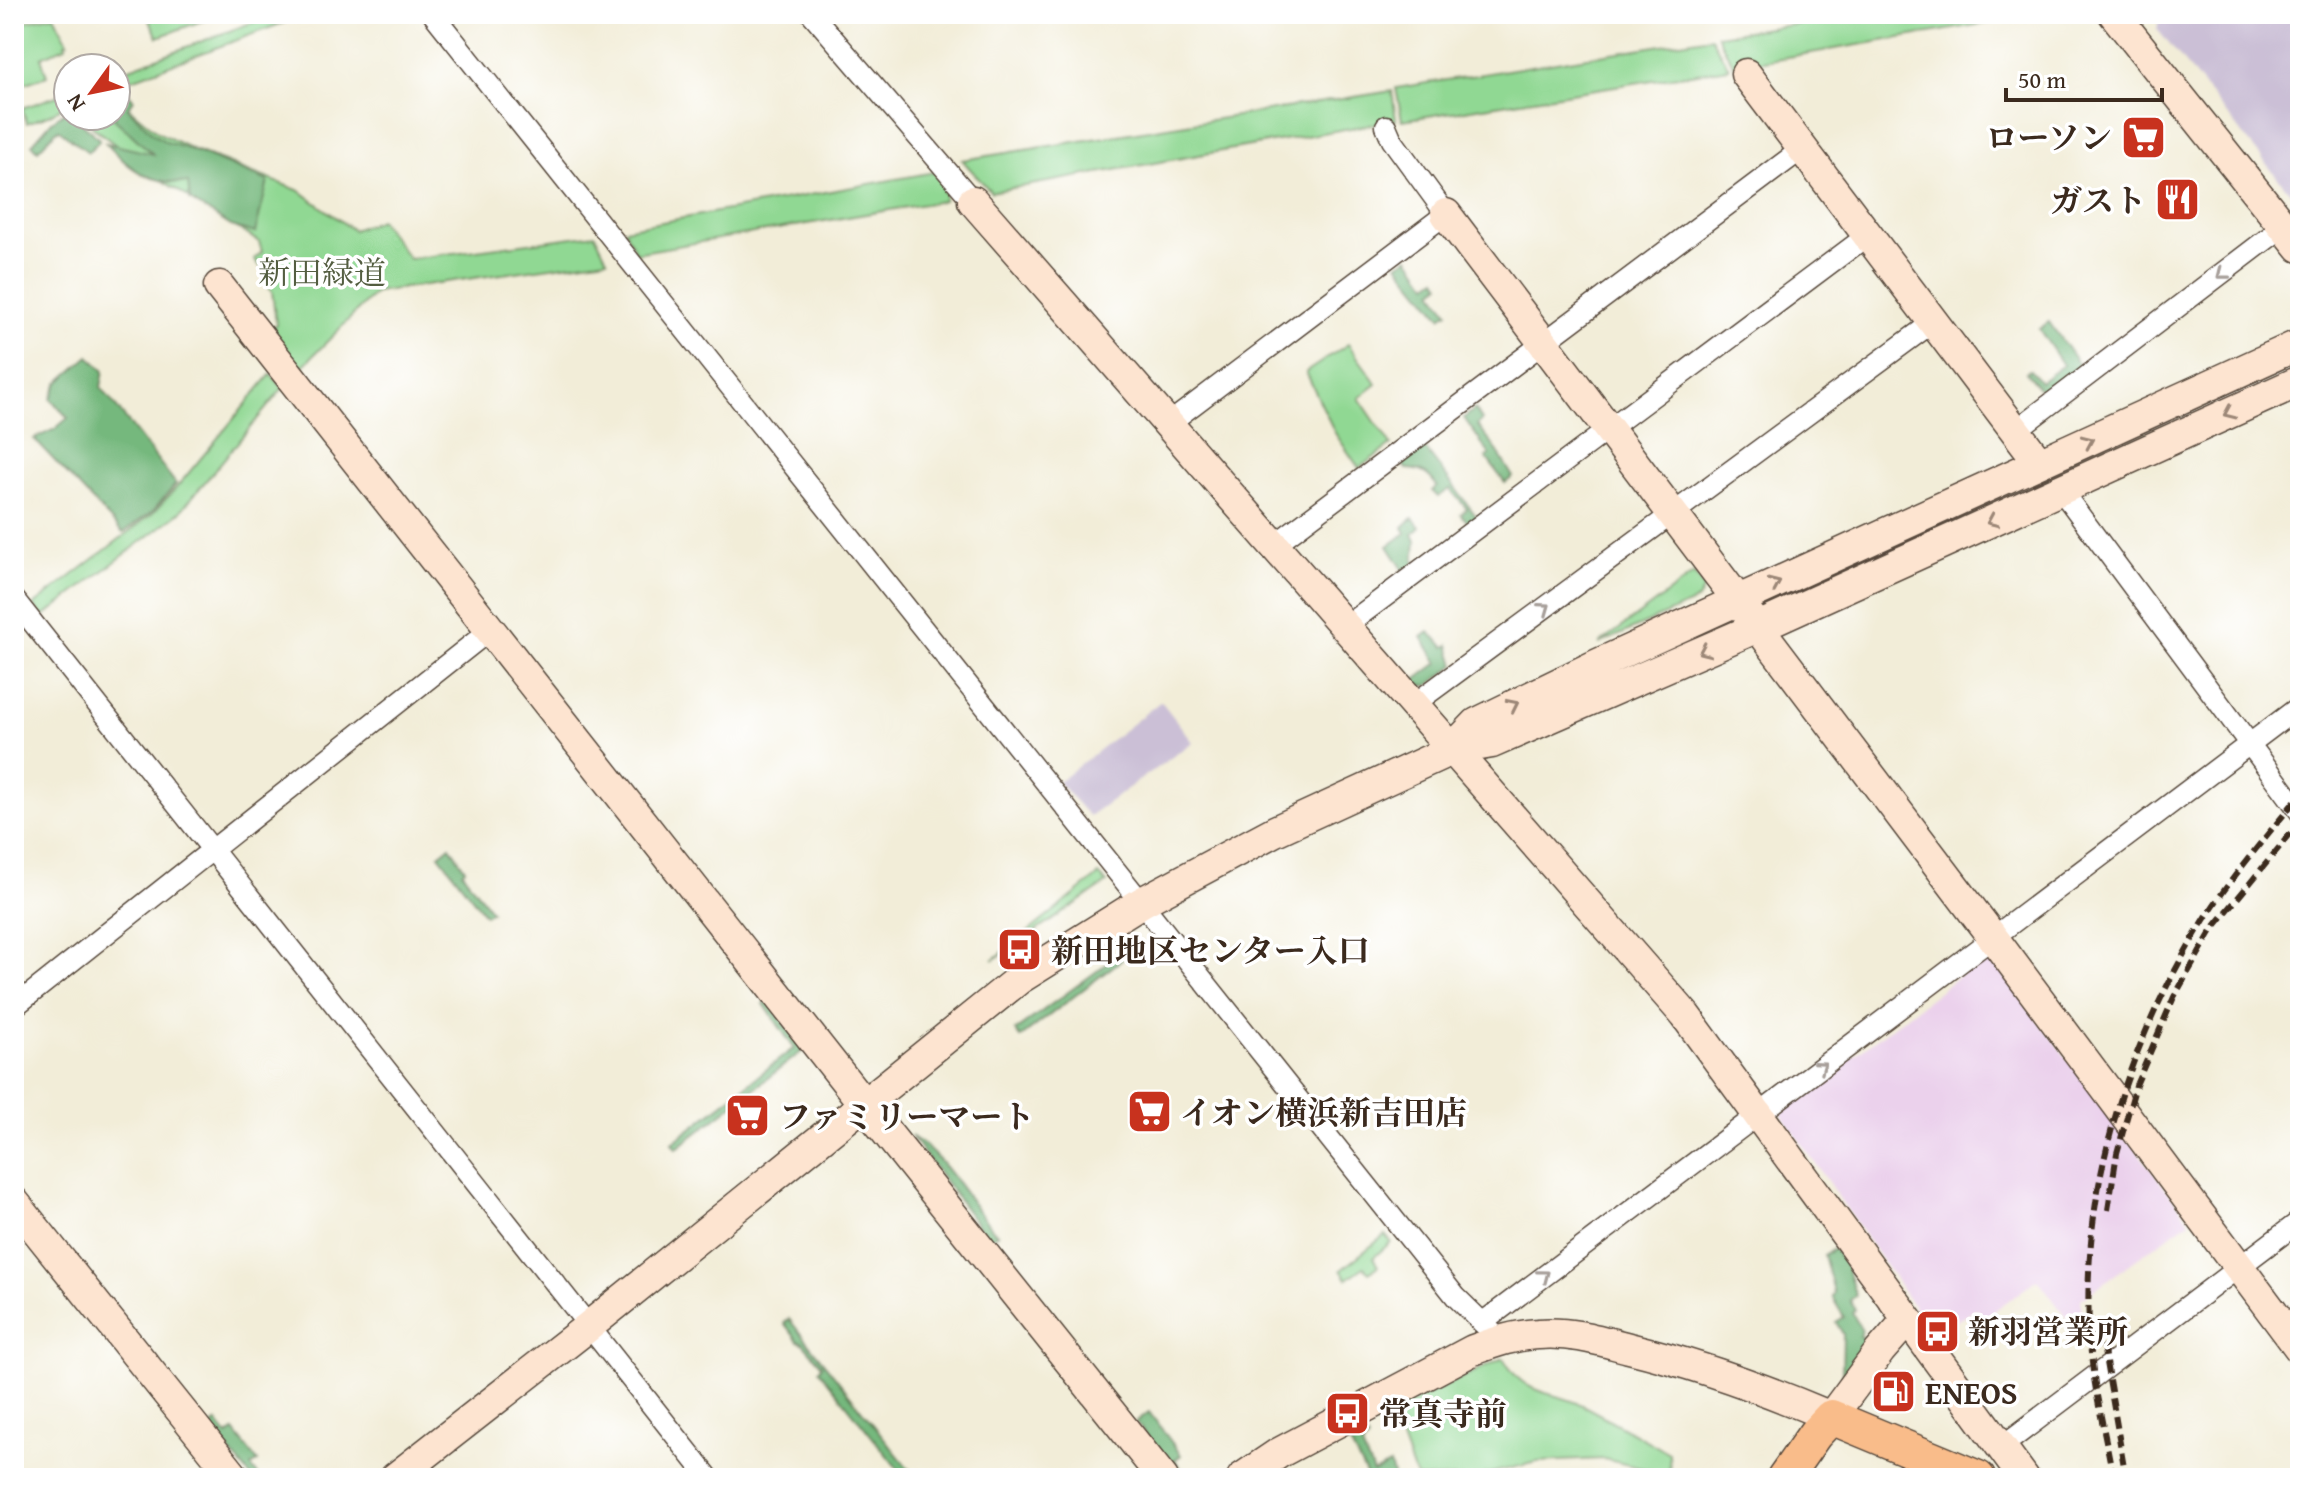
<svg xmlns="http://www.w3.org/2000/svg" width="2314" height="1492" font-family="'Gentium Book Plus','Noto Serif JP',serif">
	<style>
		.built { fill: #ebd1ec }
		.industrial { fill: #cbbfd6 }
		.green { fill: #90d893; stroke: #668158; stroke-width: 2 }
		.forest { fill: #74b87d; stroke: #58714e; stroke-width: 2 }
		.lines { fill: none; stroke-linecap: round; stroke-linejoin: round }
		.street-casing { stroke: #56473a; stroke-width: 23 }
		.secondary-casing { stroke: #56473a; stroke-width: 33 }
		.primary-casing { stroke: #56473a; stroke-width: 37 }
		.street { stroke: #fff; stroke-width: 20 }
		.secondary { stroke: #fde4d0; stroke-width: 30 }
		.primary { stroke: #f9bc8a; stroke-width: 34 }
		.rail { stroke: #3b2a1e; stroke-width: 6; stroke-dasharray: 12 6; stroke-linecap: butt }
		.oneway { stroke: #a79f9a }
		.oneway2 { stroke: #9c8777 }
		.labels { text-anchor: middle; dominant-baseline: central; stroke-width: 7; stroke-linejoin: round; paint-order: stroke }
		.poi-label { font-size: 32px; font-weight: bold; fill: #3b2a1e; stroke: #fff; text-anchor: start }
		.park-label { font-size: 32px; fill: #545e41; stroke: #fff }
	</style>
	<rect width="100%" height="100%" fill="#fff"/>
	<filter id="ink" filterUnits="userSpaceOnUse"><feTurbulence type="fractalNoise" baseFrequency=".0125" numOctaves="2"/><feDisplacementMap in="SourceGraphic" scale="16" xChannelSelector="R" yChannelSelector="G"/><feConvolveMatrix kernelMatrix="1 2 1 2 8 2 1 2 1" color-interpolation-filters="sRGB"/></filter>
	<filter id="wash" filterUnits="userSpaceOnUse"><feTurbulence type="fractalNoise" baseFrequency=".006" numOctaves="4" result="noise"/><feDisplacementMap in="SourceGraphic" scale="32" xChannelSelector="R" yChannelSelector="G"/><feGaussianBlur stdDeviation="1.8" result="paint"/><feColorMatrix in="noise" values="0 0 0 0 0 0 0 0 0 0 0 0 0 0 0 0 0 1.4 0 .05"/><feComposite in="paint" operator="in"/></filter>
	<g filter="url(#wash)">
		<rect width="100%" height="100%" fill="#f2edd8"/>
		<path class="built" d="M1988 954 2190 1221 2081 1299 2083 1340 2038 1279 1983 1319 1976 1308 1934 1336 1780 1112Z"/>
		<path class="industrial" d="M2163 14H2300V205L2157 29Z
			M1161 701 1193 742 1089 816 1058 782Z"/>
		<path class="green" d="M150 14H221L158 37 148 18Z
			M275 14H307L127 81 116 83V73Z
			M1874 14H2042L1734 66 1717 35Z
			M54 15 68 42 65 43 66 47 41 57 47 76 14 87V24Z
			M1711 37 1729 68 1402 120 1396 88Z
			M1392 91 1396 120 991 192 962 160Z
			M68 92 65 105 51 114 27 123 22 108Z
			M116 97 159 133 194 150 300 191 353 230 380 220 409 259 595 234 607 259 376 292 301 368 269 330 276 324 272 291 264 282 270 277 254 259 262 252 259 242 158 178 94 128 84 116H116Z
			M934 172 946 186 943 201 636 253 624 229Z
			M1348 344 1377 384 1359 398 1391 445 1359 468 1335 433 1306 372Z
			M271 374 283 388 180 512 43 617 34 605 152 514 177 487Z
			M1694 574 1704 588 1698 600 1599 644Z
			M1099 875 1107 883 993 960Z
			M1385 1235 1391 1242 1373 1258 1378 1266 1369 1272 1364 1267 1347 1279 1341 1270Z
			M1503 1358C1528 1401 1550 1388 1586 1407 1614 1422 1642 1438 1669 1453L1670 1475 1604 1459 1537 1462 1470 1478H1416L1398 1429 1397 1409Z"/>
		<path class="forest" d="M128 93 134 100 128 108 152 133 166 142 192 150 268 181 255 233 231 226 190 200 188 183C149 183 131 171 106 143L153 154 111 116H116V98Z
			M68 110V116H75L100 140 88 152 58 129 38 150 32 144 52 121Z
			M1409 257 1428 284 1437 278 1441 284 1433 291 1448 312 1441 317 1398 264Z
			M2049 322 2082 369 2043 394 2026 372 2030 370 2040 382 2063 365 2039 329Z
			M89 356 104 371 101 387 176 484 153 511 123 533 34 439 55 429 68 418 51 399 57 384Z
			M1475 409 1482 420 1477 425 1496 449 1513 477 1505 483 1486 457 1490 455 1464 418Z
			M1424 447 1477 517 1469 524 1461 514 1467 509 1450 489 1438 497 1432 491 1437 486C1428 473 1422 470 1406 469L1402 463Z
			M1413 518 1420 527 1413 534 1416 541 1414 565 1404 571 1388 546 1406 533 1403 527Z
			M1429 632 1445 647 1449 645 1455 665 1429 685 1417 687 1414 681 1438 663 1422 637Z
			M450 846 465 869 462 872 491 911 485 915 439 855Z
			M1138 941 1142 944 1020 1038 1015 1031Z
			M768 1001 804 1050 676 1149 672 1143 794 1048 764 1004Z
			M911 1136C947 1158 968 1203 997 1234L989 1241Z
			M1834 1249 1843 1258 1856 1296 1850 1300 1855 1310 1852 1313 1862 1330 1859 1336 1870 1342 1842 1379 1843 1334 1836 1322 1844 1317 1832 1297 1834 1293 1824 1255Z
			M789 1319 916 1478H905L819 1370 822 1365 802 1342 798 1341 784 1323Z
			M1149 1412 1181 1455 1175 1460 1186 1476 1196 1471 1200 1478H1178L1136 1422Z
			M1370 1419 1375 1422 1363 1430 1368 1440 1362 1447 1373 1473 1390 1465 1394 1478H1368L1345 1435Z
			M217 1422 228 1436 234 1431 258 1462 251 1466 260 1478H252L210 1428Z"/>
	</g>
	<g filter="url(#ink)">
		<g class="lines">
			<defs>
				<path id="street" d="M433 14 1456 1297 1500 1340
					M812 14 973 201
					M1168 424 1446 214 1392 140 1386 126
					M2015 431 2284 226
					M2061 490 2300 812
					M1274 545 1802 149
					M14 599 709 1478
					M1347 625 1868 235
					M1414 704 1933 322
					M14 1007 490 630
					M1482 1323 2300 706
					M2001 1447 2300 1221"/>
				<path id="secondary" d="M2114 14 2300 247
					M1746 74 2039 462
					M973 201 1685 1015 2024 1478
					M1446 214 1994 939 2300 1349
					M219 286 863 1103 1163 1478
					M1451 750 1477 723 1596 665 2300 344
					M14 1202 235 1478
					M395 1478 588 1327 1019 979 1142 902 1275 831 1451 750 1492 743 1758 627 2300 381
					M1242 1478 1279 1453 1473 1350C1495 1342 1515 1335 1538 1334 1569 1331 1599 1340 1629 1348 1699 1365 1765 1389 1831 1417L1880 1351 1907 1320"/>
				<path id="primary" d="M1784 1478 1815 1434 1831 1417 1978 1478"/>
			</defs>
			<use href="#street" class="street-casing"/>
			<use href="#secondary" class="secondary-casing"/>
			<use href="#primary" class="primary-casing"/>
			<use href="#street" class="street"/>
			<use href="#secondary" class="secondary"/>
			<use href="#primary" class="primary"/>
			<path class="rail" d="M2108 1210 2117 1153 2136 1085 2174 997 2214 927 2300 822
				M2103 1345 2126 1478
				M2113 1478C2107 1442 2098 1407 2093 1371 2073 1215 2120 1057 2201 925 2227 882 2268 834 2300 795"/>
		</g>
		<defs><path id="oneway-chevron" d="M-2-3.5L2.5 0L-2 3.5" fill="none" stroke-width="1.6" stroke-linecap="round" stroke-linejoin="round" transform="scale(2)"/></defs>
		<g class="oneway">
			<use href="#oneway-chevron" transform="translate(2222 274) rotate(142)"/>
			<use href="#oneway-chevron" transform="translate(1545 608) rotate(-36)"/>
			<use href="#oneway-chevron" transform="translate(1821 1066) rotate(-36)"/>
			<use href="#oneway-chevron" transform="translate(1544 1275) rotate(-37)"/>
		</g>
		<g class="oneway2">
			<use href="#oneway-chevron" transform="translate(2229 413) rotate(156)"/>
			<use href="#oneway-chevron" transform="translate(2088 441) rotate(-24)"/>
			<use href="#oneway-chevron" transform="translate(1992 521) rotate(156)"/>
			<use href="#oneway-chevron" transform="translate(1775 584) rotate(-24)"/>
			<use href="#oneway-chevron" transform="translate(1704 651) rotate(156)"/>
			<use href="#oneway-chevron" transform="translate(1513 705) rotate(-26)"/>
		</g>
	</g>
	<defs>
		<symbol id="supermarket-square" viewBox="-11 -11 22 22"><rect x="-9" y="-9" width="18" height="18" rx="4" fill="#c8321e" stroke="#fff"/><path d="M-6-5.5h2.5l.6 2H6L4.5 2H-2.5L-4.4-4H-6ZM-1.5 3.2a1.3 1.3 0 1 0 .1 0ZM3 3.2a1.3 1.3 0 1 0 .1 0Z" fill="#fff"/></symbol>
		<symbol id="restaurant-square" viewBox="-11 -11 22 22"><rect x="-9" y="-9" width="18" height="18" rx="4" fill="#c8321e" stroke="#fff"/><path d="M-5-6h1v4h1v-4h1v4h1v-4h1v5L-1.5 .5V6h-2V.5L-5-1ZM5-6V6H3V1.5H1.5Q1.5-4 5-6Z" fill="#fff"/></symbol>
		<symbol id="bus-square" viewBox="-11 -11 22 22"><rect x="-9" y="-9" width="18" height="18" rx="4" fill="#c8321e" stroke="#fff"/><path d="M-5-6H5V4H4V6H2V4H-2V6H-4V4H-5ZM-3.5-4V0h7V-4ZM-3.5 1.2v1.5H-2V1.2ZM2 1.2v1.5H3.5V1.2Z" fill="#fff"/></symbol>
		<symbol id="fuel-square" viewBox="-11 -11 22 22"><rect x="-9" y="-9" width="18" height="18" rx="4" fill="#c8321e" stroke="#fff"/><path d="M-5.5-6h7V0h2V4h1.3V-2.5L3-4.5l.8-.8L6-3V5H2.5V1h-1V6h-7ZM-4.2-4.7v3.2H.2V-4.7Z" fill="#fff"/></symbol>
	</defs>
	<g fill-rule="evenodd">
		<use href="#supermarket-square" x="2118" y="112" width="51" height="51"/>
		<use href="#restaurant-square" x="2152" y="174" width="51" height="51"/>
		<use href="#bus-square" x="994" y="924" width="51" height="51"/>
		<use href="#supermarket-square" x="1124" y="1086" width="51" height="51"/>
		<use href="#supermarket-square" x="722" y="1090" width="51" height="51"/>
		<use href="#bus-square" x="1912" y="1306" width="51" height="51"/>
		<use href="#fuel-square" x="1868" y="1366" width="51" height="51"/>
		<use href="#bus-square" x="1322" y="1388" width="51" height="51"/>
	</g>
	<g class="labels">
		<g class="poi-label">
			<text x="2112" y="137" text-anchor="end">ローソン</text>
			<text x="2146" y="200" text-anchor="end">ガスト</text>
			<text x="1051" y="950">新田地区センター入口</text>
			<text x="1180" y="1112">イオン横浜新吉田店</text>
			<text x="779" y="1116">ファミリーマート</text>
			<text x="1968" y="1331">新羽営業所</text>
			<text x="1925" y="1392">ENEOS</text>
			<text x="1379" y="1413">常真寺前</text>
		</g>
		<g class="park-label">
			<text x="322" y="272">新田緑道</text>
		</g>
	</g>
	<rect width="2314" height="1492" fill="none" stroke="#fff" stroke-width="48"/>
	<g transform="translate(92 92) rotate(237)"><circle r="38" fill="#ffffff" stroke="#b1aaa5" stroke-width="2"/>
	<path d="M0-6L14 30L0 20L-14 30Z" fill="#c8321e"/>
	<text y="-12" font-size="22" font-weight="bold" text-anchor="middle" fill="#3b2a1e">N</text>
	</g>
	<path d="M2006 88v12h156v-12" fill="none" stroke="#3b2a1e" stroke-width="4"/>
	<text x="2018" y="88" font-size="24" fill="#3b2a1e" stroke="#ffffff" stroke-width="6" paint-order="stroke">50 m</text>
</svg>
